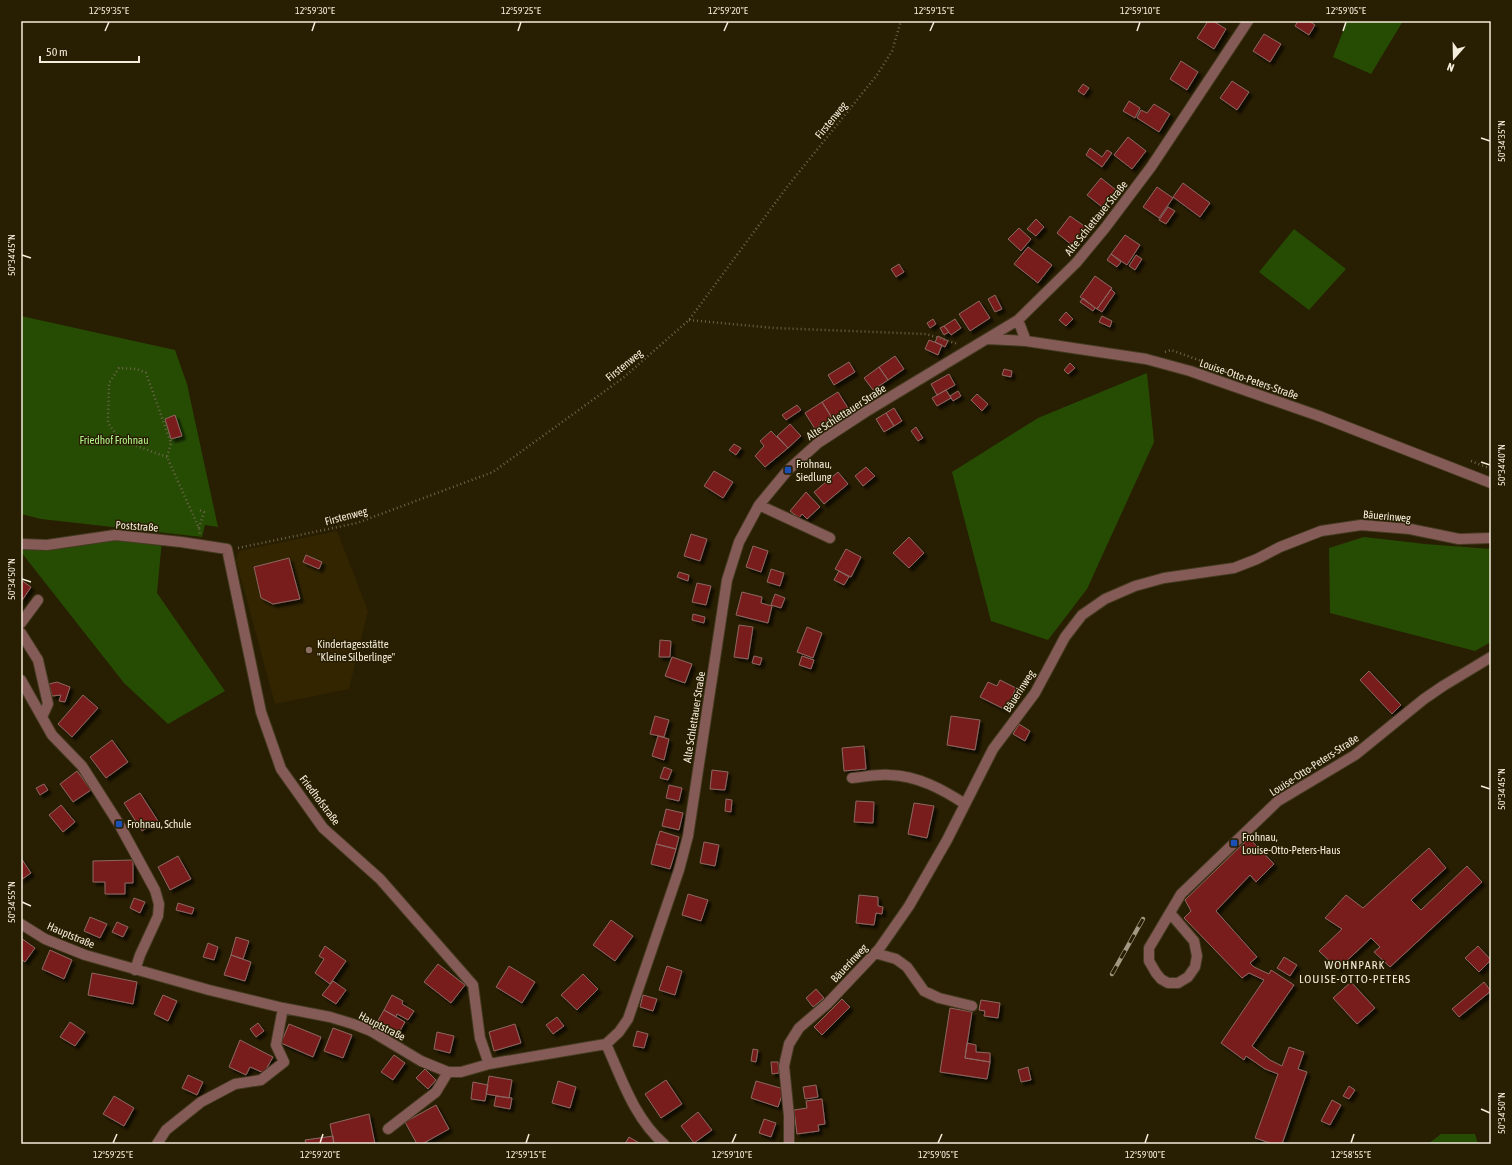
<svg xmlns="http://www.w3.org/2000/svg" width="1512" height="1165" font-family="'Asap Condensed',sans-serif">
	<style>
		.built { fill: #322500 }
		.green { fill: #264c04 }
		.building { fill: #791f1d; stroke: #8c6763; filter: url(#shadow) }
		.lines { fill: none; stroke-linecap: round; stroke-linejoin: round }
		.minor-casing { stroke: #453b20; stroke-width: 12 }
		.path { stroke: #6e654c; stroke-width: 2.5; stroke-dasharray: 1 3; stroke-linecap: butt }
		.minor { stroke: #855b58; stroke-width: 10 }
		.rail-casing { stroke: #a09882; stroke-width: 4.5 }
		.rail { stroke: #281e01; stroke-width: 3; stroke-dasharray: 9; stroke-linecap: butt }
		.ticks { fill: none; stroke: #f4eddc; stroke-width: 1.5 }
		.transit-dot { fill: #1a4fb4; stroke: #281e01; stroke-width: 1.5 }
		.education-dot { fill: #8d6e63; stroke: #281e01; stroke-width: 1.5 }
		.labels { text-anchor: middle; dominant-baseline: central; stroke-width: 3; stroke-linejoin: round; paint-order: stroke }
		.street-label { font-size: 11px; fill: #f4eddc; stroke: #281e01 }
		.park-label { font-size: 11px; fill: #b3f68a; stroke: #281e01 }
		.poi-label { font-size: 11px; fill: #f4eddc; stroke: #281e01; text-anchor: start }
		.neighbourhood-label { font-size: 12px; letter-spacing: 1px; fill: #f4eddc; stroke: #281e01 }
		.neatline { fill: none; stroke: #f4eddc; stroke-width: 1.5 }
		.ticks-label { font-size: 10px; text-anchor: middle; fill: #f4eddc }
	</style>
	<defs>
		<filter id="shadow"><feDropShadow dx="3.5" dy="3.5" stdDeviation="1" flood-color="#0009"/></filter>
	</defs>
	<rect width="100%" height="100%" fill="#281e01"/>
	<path class="built" d="M337 531 368 611 349 689 275 704 236 560 239 551Z"/>
	<path class="green" d="M1347 21H1403L1371 74 1333 57Z
		M1294 229 1346 269 1309 310 1259 272Z
		M21 316 175 350 187 384 218 527 205 525 202 537 41 519 21 514Z
		M1147 373 1154 442 1087 589 1048 640 991 621 952 472 1038 418Z
		M115 535 162 540 157 593 225 691 168 724 124 683 21 552V544Z
		M1364 537 1425 544 1491 549V642L1475 651 1330 613 1329 548Z
		M1441 1134H1475L1478 1144H1428Z"/>
	<path class="building" d="M1208 21H1213L1226 29 1214 49 1197 38Z
		M1298 21H1309L1315 25 1309 35 1295 26Z
		M1264 34 1281 44 1270 62 1253 51Z
		M1181 61 1198 72 1187 90 1170 79Z
		M1232 81 1249 92 1237 110 1220 98Z
		M1083 84 1089 88 1084 95 1078 91Z
		M1129 101 1140 108 1135 118 1123 111Z
		M1154 104 1170 114 1159 132 1137 118 1141 110 1147 113Z
		M1128 137 1146 151 1132 169 1114 155Z
		M1090 148 1102 157 1107 150 1112 153 1102 167 1086 155Z
		M1101 178 1116 190 1102 207 1087 195Z
		M1183 183 1210 203 1200 217 1173 197Z
		M1157 187 1173 198 1159 218 1143 207Z
		M1168 207 1175 211 1166 224 1159 220Z
		M1070 216 1087 228 1073 246 1057 233Z
		M1036 219 1044 227 1036 236 1027 229Z
		M1019 228 1031 239 1021 251 1008 239Z
		M1125 235 1140 245 1127 265 1111 254Z
		M1028 247 1052 265 1038 283 1014 264Z
		M1111 254 1121 262 1117 267 1107 260Z
		M1136 255 1142 259 1135 270 1129 266Z
		M899 264 904 272 896 277 891 269Z
		M1095 276 1112 288 1097 309 1080 297Z
		M1111 289 1115 293 1102 312 1097 309Z
		M995 295 1002 309 995 312 988 299Z
		M1083 298 1095 308 1093 311 1080 302Z
		M979 301 990 318 970 331 959 314Z
		M1066 312 1073 319 1066 326 1059 320Z
		M1102 316 1112 321 1110 327 1099 322Z
		M933 319 936 324 930 328 927 323Z
		M955 319 961 328 951 335 944 326Z
		M944 326 949 332 944 335 940 328Z
		M938 336 948 341 945 347 935 342Z
		M929 340 942 345 938 355 925 349Z
		M895 356 904 369 888 380 879 367Z
		M849 362 855 372 834 385 828 375Z
		M1070 363 1075 368 1068 374 1064 370Z
		M879 367 888 380 873 390 864 378Z
		M1004 369 1012 371 1011 377 1002 375Z
		M949 374 955 385 937 395 931 384Z
		M946 390 951 398 937 406 932 398Z
		M958 391 961 396 953 401 950 396Z
		M838 392 848 408 832 418 822 402Z
		M977 394 988 404 982 411 971 400Z
		M822 402 832 418 815 429 805 413Z
		M797 405 801 410 786 420 782 415Z
		M894 408 902 421 894 426 886 413Z
		M886 413 894 426 884 432 876 419Z
		M175 415 182 436 171 439 165 419Z
		M790 424 801 436 788 448 777 436Z
		M916 427 923 438 918 441 911 431Z
		M771 431 788 448 765 467 755 456 764 446 760 441Z
		M734 444 741 448 736 455 729 450Z
		M866 467 875 476 863 486 855 476Z
		M714 471 733 482 723 498 704 486Z
		M838 472 848 484 824 504 814 492Z
		M806 492 820 507 807 519 802 514 799 518 790 511Z
		M691 534 707 539 700 561 684 556Z
		M909 537 924 553 909 568 893 553Z
		M753 546 768 551 761 572 746 567Z
		M846 549 861 557 851 577 835 569Z
		M306 555 322 562 319 569 303 562Z
		M289 558 300 599 273 604 261 598 254 567Z
		M771 569 784 573 780 586 767 582Z
		M839 571 849 577 844 585 834 580Z
		M679 572 689 575 688 581 677 577Z
		M21 580 31 587 21 602Z
		M697 583 711 586 706 605 692 602Z
		M742 592 762 597 761 603 772 606 768 623 736 615Z
		M775 594 785 598 781 608 771 605Z
		M693 614 705 617 704 623 692 620Z
		M739 625 753 627 748 659 734 657Z
		M807 627 822 633 813 658 797 652Z
		M660 640 671 641 670 657H659Z
		M754 656 762 658 760 665 752 663Z
		M802 656 814 660 811 669 799 665Z
		M672 657 692 664 685 683 665 676Z
		M1369 671 1401 705 1392 714 1360 680Z
		M1000 680 1016 688 1006 710 980 697 988 682 997 686Z
		M57 682 70 687 65 702 59 701 61 695 52 696 49 684Z
		M83 695 98 708 72 737 58 724Z
		M655 716 669 720 664 737 650 734Z
		M951 716 980 720 975 750 947 745Z
		M1019 724 1030 731 1025 741 1013 734Z
		M658 736 669 739 664 760 652 756Z
		M112 740 128 762 106 778 90 757Z
		M864 746 866 769 844 771 842 748Z
		M664 767 672 770 668 780 660 778Z
		M712 770 728 772 725 790 710 789Z
		M77 771 91 790 73 802 60 784Z
		M44 784 48 790 40 795 36 788Z
		M669 785 682 788 679 801 666 798Z
		M140 793 158 821 142 831 124 803Z
		M726 799 732 800 731 812 725 811Z
		M856 801 874 802 873 823 854 822Z
		M914 803 934 806 927 838 908 834Z
		M61 805 75 822 63 832 49 815Z
		M666 809 683 813 679 830 662 826Z
		M660 831 679 837 676 849 656 844Z
		M1249 838 1274 864 1256 882 1250 875 1216 911 1257 957 1250 963 1254 967 1269 974 1271 970 1294 985 1252 1046 1270 1060 1282 1066 1289 1047 1304 1052 1298 1069 1307 1072 1282 1144H1273L1255 1138 1278 1074 1265 1069 1246 1056 1244 1060 1221 1043 1264 980 1249 973 1242 978 1184 918 1191 911 1185 900Z
		M704 842 719 845 715 866 700 863Z
		M656 844 676 849 670 869 651 864Z
		M1429 848 1446 868 1411 900 1421 910 1467 866 1482 882 1390 967 1374 952 1380 947 1371 938 1338 969 1319 951 1342 929 1325 918 1346 895 1363 908Z
		M178 856 191 879 170 890 158 867Z
		M21 858 31 873 21 880Z
		M133 860V883H125V894H105V882H93V861Z
		M688 894 708 900 701 921 682 915Z
		M859 895 878 897V906L883 907 882 914 876 913 874 925 856 923Z
		M134 898 145 902 140 913 130 908Z
		M178 903 194 908 192 914 176 910Z
		M90 917 107 924 100 938 84 931Z
		M611 920 633 936 615 961 593 945Z
		M117 922 128 927 123 937 112 932Z
		M236 937 249 941 243 959 231 955Z
		M21 938 35 948 25 962 21 959Z
		M208 943 218 947 214 960 203 957Z
		M325 946 346 961 330 984 315 973 324 959 319 956Z
		M1478 946 1491 960 1479 972 1465 958Z
		M50 950 72 960 64 979 42 969Z
		M231 955 251 962 245 981 224 975Z
		M1284 957 1297 965 1290 976 1277 968Z
		M438 964 465 985 451 1003 424 982Z
		M509 966 535 982 522 1003 496 987Z
		M667 966 682 971 675 995 659 990Z
		M92 973 137 982 133 1004 88 995Z
		M583 974 598 989 577 1010 561 995Z
		M333 981 346 990 336 1004 322 995Z
		M1351 982 1375 1008 1357 1024 1333 998Z
		M1484 982 1491 991 1459 1017 1452 1009Z
		M816 989 824 998 813 1007 806 998Z
		M163 995 177 1001 168 1021 154 1014Z
		M392 995 403 1001 402 1004 414 1011 408 1020 397 1014 396 1017 384 1010Z
		M643 995 657 999 653 1011 640 1007Z
		M842 999 850 1007 822 1035 814 1027Z
		M981 1000 1000 1003 998 1018 984 1016 985 1011 979 1010Z
		M950 1008 972 1012 965 1058 990 1062 987 1079 940 1072Z
		M384 1010 405 1022 397 1036 376 1024Z
		M557 1017 564 1026 553 1034 546 1025Z
		M70 1022 85 1032 75 1046 60 1037Z
		M258 1023 264 1031 256 1037 250 1029Z
		M289 1024 321 1037 313 1057 281 1043Z
		M515 1024 521 1043 494 1051 489 1032Z
		M333 1028 352 1035 343 1058 324 1051Z
		M637 1031 648 1034 644 1048 633 1046Z
		M437 1032 454 1036 450 1053 434 1049Z
		M240 1040 273 1057 264 1073 250 1067 246 1075 229 1067Z
		M967 1043 976 1045V1052L990 1053V1062L965 1058Z
		M753 1049 758 1050 756 1062 751 1061Z
		M394 1055 405 1063 393 1080 381 1072Z
		M771 1062H778L779 1073 772 1074Z
		M1028 1067 1031 1080 1021 1082 1018 1070Z
		M425 1069 436 1080 428 1089 416 1078Z
		M188 1075 203 1082 197 1095 182 1088Z
		M489 1076 512 1080 509 1098 486 1094Z
		M666 1080 682 1104 661 1118 645 1094Z
		M558 1081 576 1087 570 1108 552 1103Z
		M756 1081 784 1089 778 1107 751 1098Z
		M473 1082 488 1085 485 1101 471 1099Z
		M816 1085 818 1097 805 1099 803 1087Z
		M1349 1086 1355 1090 1349 1099 1343 1096Z
		M114 1096 134 1108 124 1126 103 1114Z
		M496 1096 512 1098 510 1109 494 1106Z
		M822 1099 825 1124 818 1125 819 1131 797 1134 794 1110 807 1108 806 1101Z
		M1332 1100 1341 1105 1330 1125 1321 1121Z
		M436 1105 449 1129 422 1144H417L405 1122Z
		M698 1112 712 1130 694 1143 681 1126Z
		M369 1114 375 1144H334L330 1124Z
		M764 1119 776 1123 771 1137 759 1133Z
		M333 1136 334 1144H306L305 1140Z
		M629 1137 641 1144H625Z"/>
	<g class="lines">
		<defs>
			<path id="minor" d="M1018 320 1026 341
				M987 339 1026 341 1146 359 1190 371 1319 416 1491 483
				M759 505 830 538
				M21 544 47 545 115 535 181 542 227 549 261 712 281 769 323 828 380 879 473 985 480 1038 489 1064
				M21 623 38 600
				M21 633 38 660 48 704 42 717
				M21 680 52 735 82 766 119 824 155 890 159 904 158 916 140 955 135 970
				M852 778C864 777 877 774 890 775 918 776 942 789 965 804
				M1170 913 1194 941 1197 956 1195 967 1188 977 1178 983H1168L1161 979 1156 973 1149 961V948L1181 894 1278 801 1355 755 1424 699 1443 686 1491 657
				M21 924 45 939 85 955 209 990 283 1008 330 1017 353 1024 371 1031 421 1061 448 1072H461L489 1064 606 1044
				M875 953 896 959 907 967 924 991 939 998 972 1006
				M606 1044 619 1032 628 1019 679 870 688 836 727 580 739 542 759 505 788 470 818 443 867 411 1018 320 1076 263 1105 228 1151 167 1248 21
				M606 1044C622 1079 634 1118 664 1144
				M388 1129 436 1092 448 1072
				M157 1144 166 1130 201 1102 235 1084 261 1080 284 1062 276 1045 283 1008
				M789 1144V1116L784 1066 789 1044 799 1028 827 1004 879 949 909 906 947 840 993 749 1035 693 1065 637 1082 615 1105 599 1135 586 1164 578 1234 568 1257 559 1280 547 1321 531 1361 525 1410 529 1459 539 1491 538"/>
		</defs>
		<use href="#minor" class="minor-casing"/>
		<path class="path" d="M689 320 774 328 926 334 958 344
			M1165 352 1171 350 1262 383
			M167 457 120 440 108 423 109 383 119 368 137 369 146 373 171 443 167 457 199 528 200 535
			M1471 461 1491 469
			M199 528 204 512 199 510
			M238 548 357 523 493 472 623 378 689 320 787 187 877 75 892 51 901 21"/>
		<use href="#minor" class="minor"/>
		<defs>
			<path id="rail" d="M1112 974 1143 919"/>
		</defs>
		<use href="#rail" class="rail-casing"/>
		<use href="#rail" class="rail"/>
	</g>
	<path class="ticks" d="M105 31 109 22M312 31 315 22M518 31 521 22M724 31 728 22M930 31 934 22M1137 31 1140 22M1343 31 1346 22M1481 138 1490 141M22 255 31 258M1481 462 1490 465M22 579 31 582M1481 786 1490 789M22 902 31 906M1481 1109 1490 1113M113 1143 117 1134M320 1143 323 1134M526 1143 529 1134M732 1143 736 1134M938 1143 942 1134M1145 1143 1148 1134M1351 1143 1354 1134"/>
	<g class="transit-dot">
		<rect x="784" y="466" width="8" height="8" rx="2"/>
		<rect x="115" y="820" width="8" height="8" rx="2"/>
		<rect x="1230" y="839" width="8" height="8" rx="2"/>
	</g>
	<circle class="education-dot" cx="309" cy="650" r="4"/>
	<g class="labels">
		<g class="street-label">
			<text transform="translate(831 120) rotate(-51)">Firstenweg</text>
			<text transform="translate(1096 218) rotate(-51)">Alte Schlettauer Straße</text>
			<text transform="translate(624 365) rotate(-39)">Firstenweg</text>
			<text transform="translate(1249 379) rotate(19)">Louise-Otto-Peters-Straße</text>
			<text transform="translate(846 412) rotate(-33)">Alte Schlettauer Straße</text>
			<text transform="translate(346 516) rotate(-15)">Firstenweg</text>
			<text transform="translate(1387 516) rotate(5)">Bäuerinweg</text>
			<text transform="translate(137 526) rotate(4)">Poststraße</text>
			<text transform="translate(1019 691) rotate(-57)">Bäuerinweg</text>
			<text transform="translate(694 717) rotate(-81)">Alte Schlettauer Straße</text>
			<text transform="translate(1314 765) rotate(-33)">Louise-Otto-Peters-Straße</text>
			<text transform="translate(320 800) rotate(53)">Friedhofstraße</text>
			<text transform="translate(71 935) rotate(23)">Hauptstraße</text>
			<text transform="translate(849 963) rotate(-47)">Bäuerinweg</text>
			<text transform="translate(382 1026) rotate(27)">Hauptstraße</text>
		</g>
		<g class="park-label">
			<text x="114" y="440">Friedhof Frohnau</text>
		</g>
		<g class="poi-label">
			<text x="796" y="464">Frohnau,<tspan x="796" dy="13">Siedlung</tspan></text>
			<text x="317" y="644">Kindertagesstätte<tspan x="317" dy="13">"Kleine Silberlinge"</tspan></text>
			<text x="127" y="824">Frohnau, Schule</text>
			<text x="1242" y="837">Frohnau,<tspan x="1242" dy="13">Louise-Otto-Peters-Haus</tspan></text>
		</g>
		<g class="neighbourhood-label">
			<text x="1355" y="965">WOHNPARK<tspan x="1355" dy="14">LOUISE-OTTO-PETERS</tspan></text>
		</g>
	</g>
	<rect width="1512" height="1165" fill="none" stroke="#281e01" stroke-width="44"/>
	<g transform="translate(1454 58) rotate(200)" stroke="#281e01" stroke-width="3" paint-order="stroke">
	<path d="M0-3L7 15L0 10L-7 15Z" fill="#f4eddc"/>
	<text y="-6" font-size="11" font-weight="bold" text-anchor="middle" fill="#f4eddc">N</text>
	</g>
	<path d="M40 56v6h99v-6" fill="none" stroke="#f4eddc" stroke-width="2"/>
	<text x="46" y="56" font-size="12" fill="#f4eddc" stroke="#281e01" stroke-width="3" paint-order="stroke">50 m</text>
	<rect x="22" y="22" width="1468" height="1121" class="neatline"/>
	<g class="ticks-label">
		<text x="109" y="14">12°59'35"E</text>
		<text x="315" y="14">12°59'30"E</text>
		<text x="521" y="14">12°59'25"E</text>
		<text x="728" y="14">12°59'20"E</text>
		<text x="934" y="14">12°59'15"E</text>
		<text x="1140" y="14">12°59'10"E</text>
		<text x="1346" y="14">12°59'05"E</text>
		<text transform="translate(1501 141) rotate(-90)" y="4">50°34'35"N</text>
		<text transform="translate(11 255) rotate(-90)" y="4">50°34'45"N</text>
		<text transform="translate(1501 465) rotate(-90)" y="4">50°34'40"N</text>
		<text transform="translate(11 579) rotate(-90)" y="4">50°34'50"N</text>
		<text transform="translate(1501 789) rotate(-90)" y="4">50°34'45"N</text>
		<text transform="translate(11 902) rotate(-90)" y="4">50°34'55"N</text>
		<text transform="translate(1501 1113) rotate(-90)" y="4">50°34'50"N</text>
		<text x="113" y="1158">12°59'25"E</text>
		<text x="320" y="1158">12°59'20"E</text>
		<text x="526" y="1158">12°59'15"E</text>
		<text x="732" y="1158">12°59'10"E</text>
		<text x="938" y="1158">12°59'05"E</text>
		<text x="1145" y="1158">12°59'00"E</text>
		<text x="1351" y="1158">12°58'55"E</text>
	</g>
</svg>
